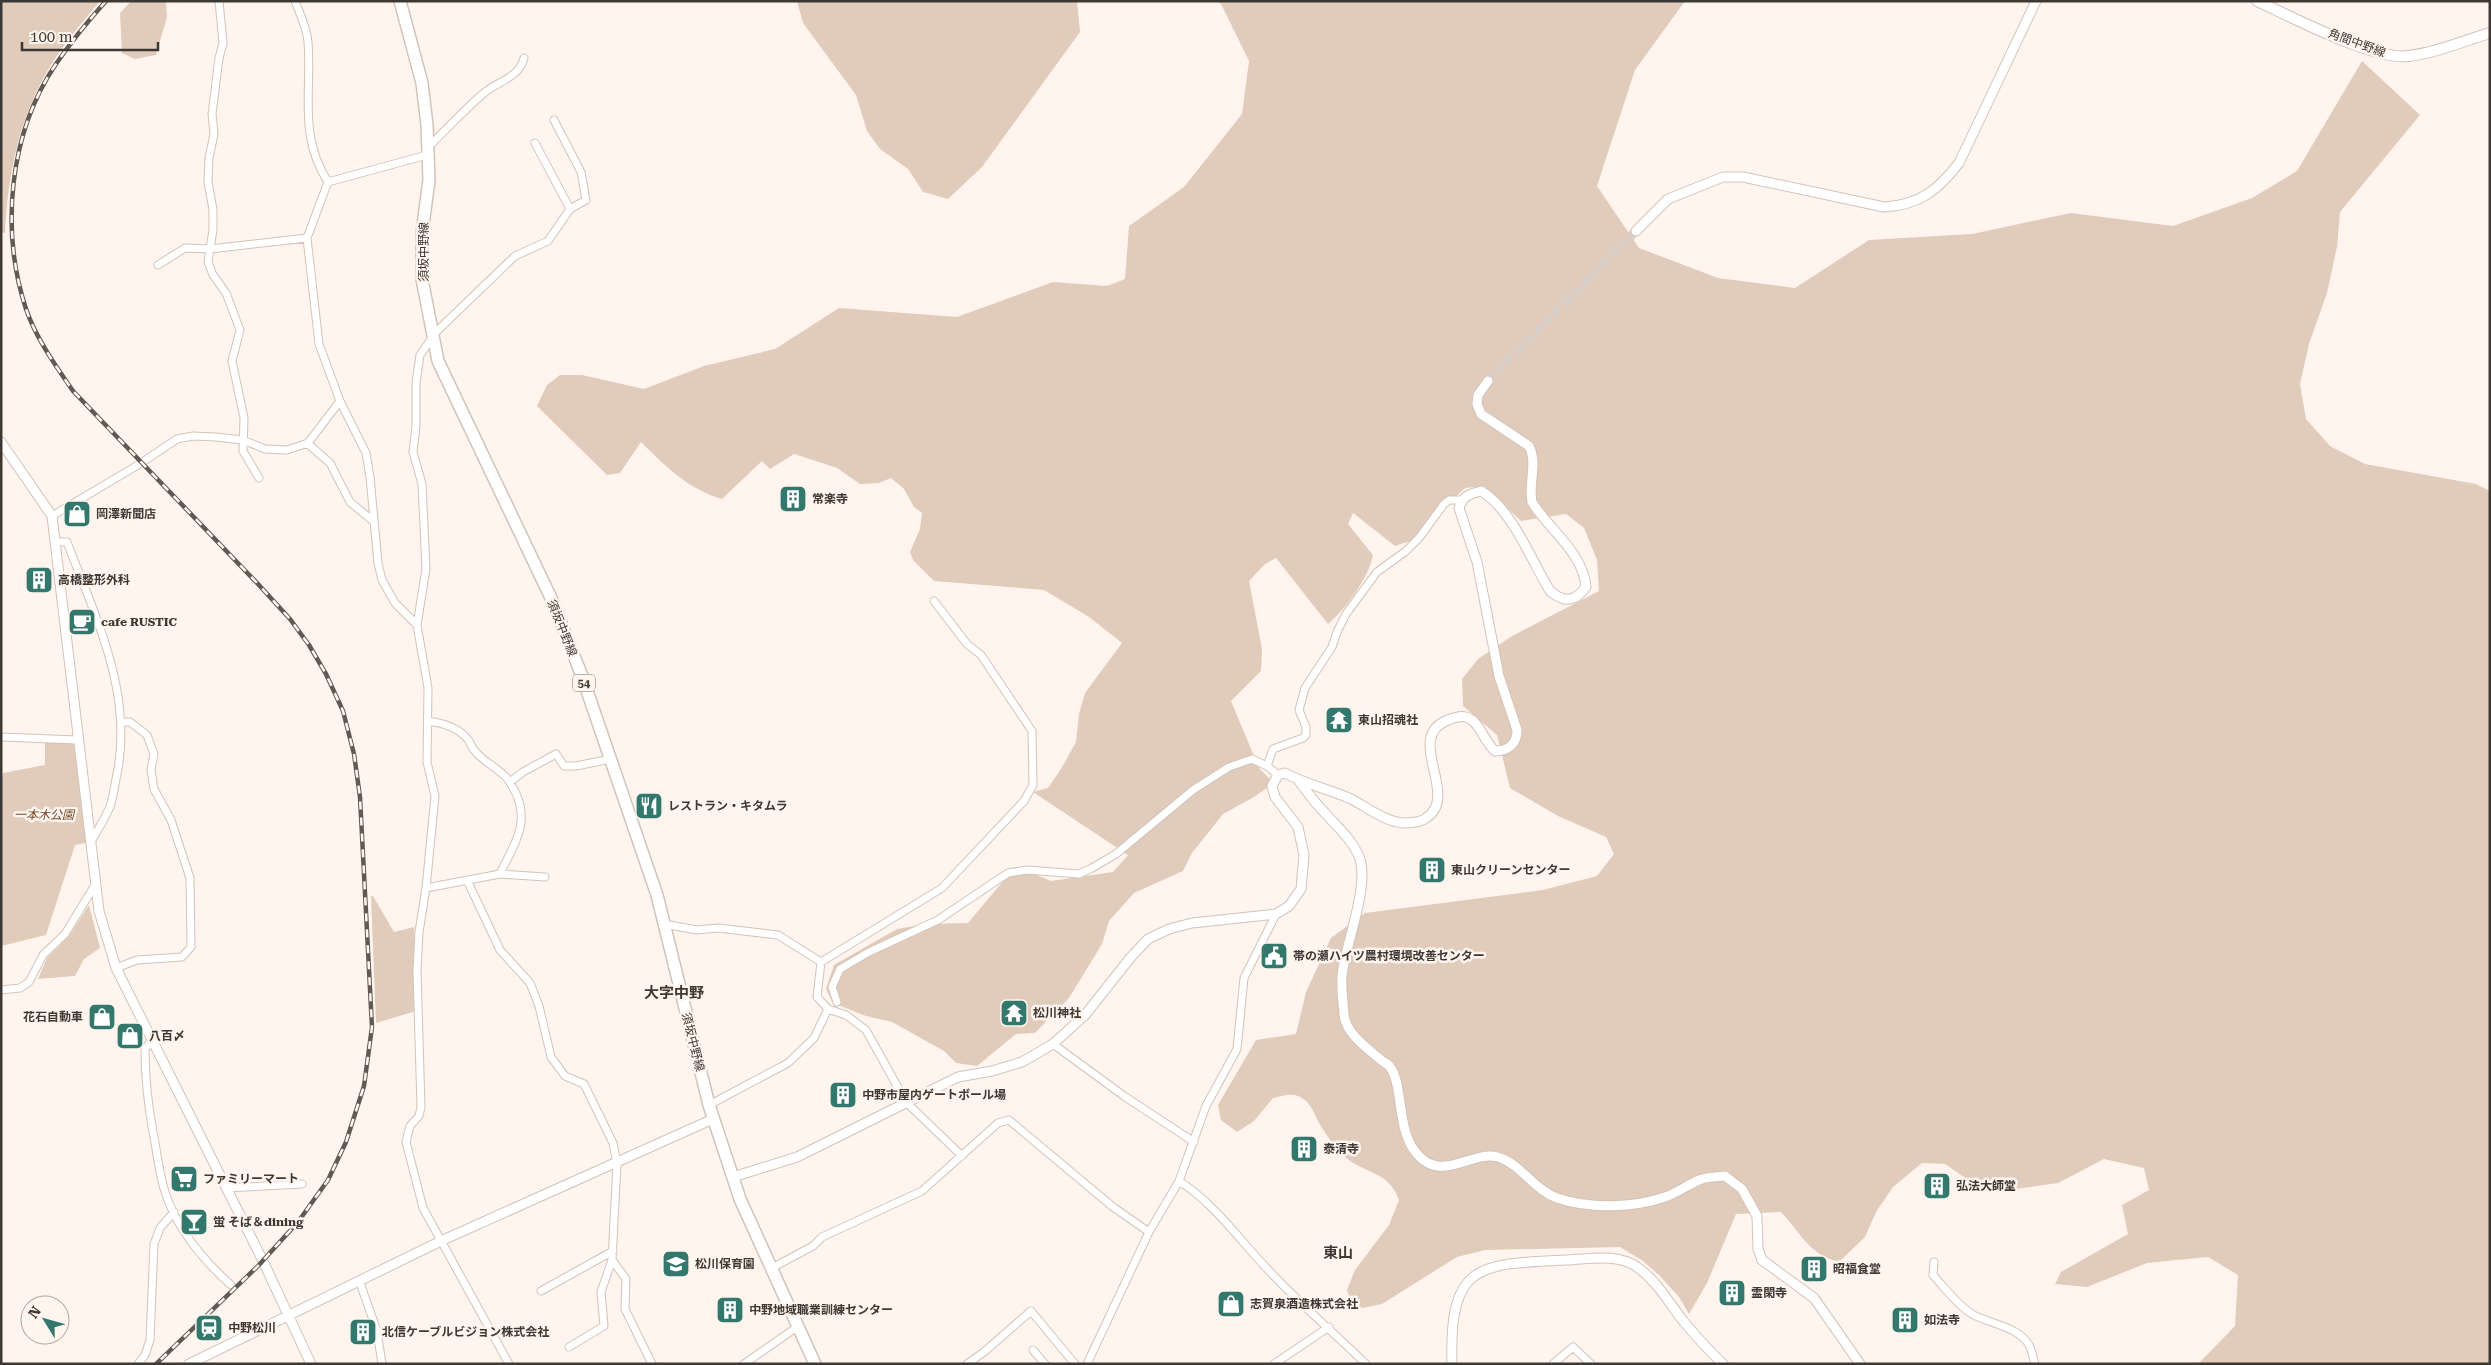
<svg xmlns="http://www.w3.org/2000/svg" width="2491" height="1365" font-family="'Roboto Serif','Noto Sans JP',serif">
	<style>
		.green { fill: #e1cbbb }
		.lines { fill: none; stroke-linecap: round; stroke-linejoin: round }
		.tertiary-tunnel { stroke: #d8cfc9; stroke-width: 9; stroke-dasharray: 9 4.5; stroke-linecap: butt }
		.minor-casing { stroke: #d2c3b8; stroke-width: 9 }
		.tertiary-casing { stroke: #d2c3b8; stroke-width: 11 }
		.secondary-casing { stroke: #d2c3b8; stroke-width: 12 }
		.primary-casing { stroke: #d2c3b8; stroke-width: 14 }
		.minor { stroke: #fff; stroke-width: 7 }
		.tertiary { stroke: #fff; stroke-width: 9 }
		.secondary { stroke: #fff; stroke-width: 10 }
		.primary { stroke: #fff; stroke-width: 11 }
		.rail-casing { stroke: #605a54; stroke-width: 4.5 }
		.rail { stroke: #fff5ee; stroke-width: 2.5; stroke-dasharray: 8; stroke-linecap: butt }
		.labels { text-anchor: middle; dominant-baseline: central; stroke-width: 5; stroke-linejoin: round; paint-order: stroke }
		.shield { fill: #fff5ee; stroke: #78716b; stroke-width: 1 }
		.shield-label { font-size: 11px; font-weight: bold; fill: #3e3833 }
		.street-label { font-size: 12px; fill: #3e3833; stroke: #fff5ee }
		.poi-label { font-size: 12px; font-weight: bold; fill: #3e3833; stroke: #fff5ee; text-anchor: start }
		.park-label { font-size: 12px; font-style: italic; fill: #724829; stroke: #fff5ee }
		.quarter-label { font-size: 15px; font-weight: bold; fill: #3e3833; stroke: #fff5ee }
	</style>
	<rect width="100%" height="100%" fill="#fff5ee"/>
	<path class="green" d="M1 1H100C83 22 65 42 51 65 19 117 8 174 5 233L1 232Z
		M131 1H166L167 17 156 55 135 59 122 53 120 13Z
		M797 1H1077L1080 32 982 167 948 199 923 192 908 169 880 149 867 131 856 95 803 23Z
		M1217 1H1685L1635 70 1597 186 1639 248 1718 278 1795 288 1869 240 1972 234 2071 213 2173 226 2252 198 2297 171 2362 61 2420 115 2340 212 2337 247 2327 293 2309 344 2300 384 2306 419 2330 446 2365 464 2476 484 2490 491V1364H2198L2235 1326 2238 1275 2208 1257 2147 1263 2087 1287 2055 1284 2061 1272 2128 1234 2122 1205 2149 1190 2144 1168 2104 1159 2058 1183 2003 1191 1977 1186 1945 1164 1922 1163 1893 1187 1876 1212 1865 1237 1839 1262C1808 1254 1802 1234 1781 1212L1736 1214 1707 1283 1689 1314 1679 1297 1661 1277 1643 1261 1620 1247 1485 1250 1457 1257 1382 1304 1362 1308 1351 1302 1347 1290 1355 1270 1389 1225 1399 1200C1388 1169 1363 1175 1342 1154 1334 1146 1325 1133 1319 1123 1314 1114 1312 1104 1302 1098 1293 1092 1282 1096 1273 1098L1254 1121 1237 1132 1221 1120 1218 1105 1256 1040 1296 1034 1306 992 1331 938 1365 913 1543 890 1597 876 1614 854 1606 837 1558 816 1510 788 1497 735 1463 706 1462 679 1478 659 1512 636 1599 591 1597 560 1584 528 1566 514 1521 521 1484 486 1465 488 1410 541 1395 546 1353 513 1348 524 1373 555C1369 577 1346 609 1328 624L1276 558 1265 564 1249 581 1262 649 1261 671 1231 701 1259 768 1270 779 1267 788 1254 797 1223 814 1192 853 1183 871 1134 893 1109 921 1102 944 1069 998 1035 1033 1016 1034 977 1066 956 1063 944 1051 892 1022 866 1016 833 1003 826 989 834 965 897 929 927 924 968 923 1004 880 1025 870 1051 881 1113 872 1128 855 1033 792 1048 788 1061 769 1076 742 1079 714 1085 693 1122 643 1089 617 1044 590 934 581 913 560 910 552 920 529 922 513 914 507 904 489 891 478 879 483 860 484 837 468 794 454 770 469 762 461 722 499C688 489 665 466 641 442L620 473 607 475 537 406 547 385 560 375H582L644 389 704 366 775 349 839 308 957 317 1053 282 1107 286 1125 279 1129 226 1184 187 1242 114 1249 61 1221 4Z
		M45 739 77 740 91 842 75 845 46 935 1 946V781L3 773 45 765Z
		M371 896H373L394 932 414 927 416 1011 376 1023Z
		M89 905 100 948 84 959 75 976 38 979 47 958 69 936Z"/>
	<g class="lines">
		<path class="tertiary-tunnel" d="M1488 381 1636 231"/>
		<defs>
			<path id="minor" d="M219 1 223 43 219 58 212 114 214 134 209 158 208 182 213 210V230L208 262 213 275 226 293 240 330 232 361 244 418 243 451 259 478
				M295 1C300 14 307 28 308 42 312 91 298 136 328 182L307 238 319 344 340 401 366 453 370 477 378 563 382 580 395 603 417 625
				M554 120 581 172 586 200 570 209
				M427 148C446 130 464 110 484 93 498 81 519 78 524 58
				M328 182 427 155
				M158 265 185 248 210 249 307 238
				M307 443 330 463 350 502 373 521
				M52 516 138 465 177 439 193 436 216 437 243 440 265 449 287 450 308 443 340 401
				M56 542H67C96 619 135 695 116 779 114 789 113 800 109 809 104 820 97 831 91 842
				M428 721C443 723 460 728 469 741 471 744 472 748 475 751 484 763 500 768 509 781 534 818 516 840 500 874
				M1 737 77 740
				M1278 775 1267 766 1273 749 1303 738 1306 735V727L1299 710 1305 688 1332 647 1337 632 1346 614 1377 572 1406 551 1419 538 1444 504 1449 500H1462
				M510 782 523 772 556 754 564 766H576L611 759
				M467 880 500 950 530 983 539 1006 551 1057 565 1076 584 1084 613 1143 617 1164 612 1260 601 1292 604 1326 569 1347
				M426 888 500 874 545 877
				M664 924 697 930 718 928 778 935 821 962 817 997 828 1009 846 1015 866 1030 906 1102 962 1156
				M821 962 942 888 1024 801 1033 785 1032 731 981 655 967 644 934 601
				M116 968 137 960 182 957 191 947 190 878 171 820 154 789 151 770 154 754 147 735 130 722H122
				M1 990 20 988 29 982 43 955 65 934 95 885
				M837 1002 832 987 840 969 869 952 938 920 1008 873 1027 870 1079 874 1092 868 1116 854 1193 790 1229 767 1252 759 1267 766
				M152 1040 145 1049C145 1077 148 1105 153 1132 157 1152 159 1173 165 1192 177 1229 203 1260 231 1285
				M1053 1044 1124 1096 1194 1142
				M709 1105 788 1063 814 1038 828 1009
				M1179 1181C1212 1202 1235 1234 1261 1262 1293 1298 1331 1330 1366 1364
				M226 1188 302 1184
				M612 1260 626 1279 625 1309 652 1364
				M1934 1262 1933 1275C1944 1287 1957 1305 1972 1314 1989 1324 2018 1326 2029 1345 2032 1350 2033 1358 2035 1364
				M770 1269 813 1246 822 1237 922 1191 998 1123 1009 1120 1113 1207 1149 1232
				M359 1280 377 1331 382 1364
				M541 1291 613 1251
				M1033 1350 1045 1364
				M138 1364 145 1355 150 1340 154 1244 160 1228 174 1212
				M509 1364 423 1208 406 1142 410 1126 419 1116 421 1107 417 971 419 932 426 888 435 796 427 762 428 688 417 625 426 569 422 484 413 452 416 426V383L420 355 437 331 515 256 548 241 570 209 535 143
				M744 1364 797 1327
				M967 1364 984 1352 1031 1311 1075 1364
				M1087 1364 1149 1232 1179 1181 1206 1106 1237 1049 1244 978 1276 914
				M1274 1364 1329 1327
				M1553 1364 1573 1347 1591 1364"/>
			<path id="tertiary" d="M1636 231 1668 199 1723 177H1743L1884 207C1920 205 1938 190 1959 163L2036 1
				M1 442 52 516 99 911 116 968 263 1261 311 1364
				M1299 781C1307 792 1315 803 1325 813 1337 827 1350 837 1358 854 1372 882 1345 944 1342 976 1341 988 1343 1002 1344 1014 1345 1033 1367 1048 1381 1060 1383 1062 1388 1064 1390 1067 1403 1084 1397 1127 1414 1150 1439 1186 1470 1150 1498 1157 1521 1164 1534 1190 1557 1198 1589 1209 1633 1208 1665 1197 1677 1193 1687 1185 1699 1180 1706 1177 1716 1177 1725 1176L1742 1189 1757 1216 1758 1249 1762 1260 1814 1298 1860 1364
				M733 1177 797 1157 958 1077 992 1071 1022 1062 1053 1044 1085 1015 1131 957 1148 939 1169 929 1192 923 1276 914 1289 906 1301 889 1304 855 1298 827 1275 797 1272 786 1278 775 1285 773C1305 784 1328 789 1349 798 1366 806 1384 822 1404 823 1411 823 1421 822 1426 818 1461 796 1403 737 1448 720 1453 718 1460 715 1466 717 1479 720 1485 743 1495 751 1508 751 1517 744 1517 730L1499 676 1477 562 1459 508C1463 496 1469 494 1481 491 1512 509 1531 560 1550 591 1564 603 1575 602 1586 587 1583 552 1549 530 1532 502 1528 484 1538 463 1529 446L1481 414 1477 404 1478 395 1488 381
				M189 1364 443 1240 713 1119
				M1452 1364C1449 1263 1478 1264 1567 1260 1590 1259 1618 1253 1637 1267 1657 1281 1669 1303 1684 1322 1696 1336 1709 1351 1723 1364"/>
			<path id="secondary" d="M2257 1C2290 16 2375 61 2408 56 2436 53 2463 41 2490 33"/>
			<path id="primary" d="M400 1 422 83 427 125 429 180 422 233V279L438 361 551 598 582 676 657 895 709 1105 740 1199 815 1364"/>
		</defs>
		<use href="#minor" class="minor-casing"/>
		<use href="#tertiary" class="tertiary-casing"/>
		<use href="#secondary" class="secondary-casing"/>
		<use href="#primary" class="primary-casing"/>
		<use href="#minor" class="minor"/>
		<use href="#tertiary" class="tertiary"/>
		<use href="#secondary" class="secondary"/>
		<use href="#primary" class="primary"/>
		<defs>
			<path id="rail" d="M106 1C88 21 71 42 56 64 9 133 0 230 26 309 36 338 55 365 73 391L258 584 290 619 309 645 326 674 343 711 354 754 360 797 372 1027 364 1086 346 1142 328 1180 298 1222 258 1266 156 1364"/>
		</defs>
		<use href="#rail" class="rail-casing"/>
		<use href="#rail" class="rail"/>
	</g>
	<defs>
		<symbol id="building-square" viewBox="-11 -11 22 22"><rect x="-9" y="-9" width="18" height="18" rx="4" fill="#33786c" stroke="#fff5ee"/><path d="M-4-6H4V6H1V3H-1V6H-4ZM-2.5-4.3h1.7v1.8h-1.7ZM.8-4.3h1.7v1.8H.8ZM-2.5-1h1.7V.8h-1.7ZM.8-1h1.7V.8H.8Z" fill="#fff"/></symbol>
		<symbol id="shop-square" viewBox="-11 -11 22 22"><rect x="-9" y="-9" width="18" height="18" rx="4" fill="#33786c" stroke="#fff5ee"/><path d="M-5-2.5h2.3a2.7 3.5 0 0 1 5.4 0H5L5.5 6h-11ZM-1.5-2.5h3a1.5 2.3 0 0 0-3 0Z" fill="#fff"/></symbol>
		<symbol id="cafe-square" viewBox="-11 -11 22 22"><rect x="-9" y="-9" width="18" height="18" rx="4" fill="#33786c" stroke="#fff5ee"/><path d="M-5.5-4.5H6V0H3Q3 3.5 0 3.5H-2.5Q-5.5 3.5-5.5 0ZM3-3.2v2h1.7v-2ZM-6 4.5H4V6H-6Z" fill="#fff"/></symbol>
		<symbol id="temple-square" viewBox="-11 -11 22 22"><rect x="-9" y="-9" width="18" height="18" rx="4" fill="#33786c" stroke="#fff5ee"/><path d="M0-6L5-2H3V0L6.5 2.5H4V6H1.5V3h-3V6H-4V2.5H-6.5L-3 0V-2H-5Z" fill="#fff"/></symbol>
		<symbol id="restaurant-square" viewBox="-11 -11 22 22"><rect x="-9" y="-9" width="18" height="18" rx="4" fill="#33786c" stroke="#fff5ee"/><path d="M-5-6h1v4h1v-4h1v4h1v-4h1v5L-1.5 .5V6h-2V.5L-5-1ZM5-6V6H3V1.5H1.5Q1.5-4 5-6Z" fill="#fff"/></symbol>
		<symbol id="civic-square" viewBox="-11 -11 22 22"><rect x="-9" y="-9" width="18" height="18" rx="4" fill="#33786c" stroke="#fff5ee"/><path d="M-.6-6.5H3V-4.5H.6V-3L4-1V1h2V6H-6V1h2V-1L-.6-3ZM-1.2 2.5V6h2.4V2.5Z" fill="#fff"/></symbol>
		<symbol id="supermarket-square" viewBox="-11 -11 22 22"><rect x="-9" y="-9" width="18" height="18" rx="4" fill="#33786c" stroke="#fff5ee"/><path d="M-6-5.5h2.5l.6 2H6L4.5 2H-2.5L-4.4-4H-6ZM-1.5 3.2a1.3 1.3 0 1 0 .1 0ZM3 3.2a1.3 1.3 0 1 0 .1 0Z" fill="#fff"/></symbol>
		<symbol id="bar-square" viewBox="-11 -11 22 22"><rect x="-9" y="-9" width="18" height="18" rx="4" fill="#33786c" stroke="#fff5ee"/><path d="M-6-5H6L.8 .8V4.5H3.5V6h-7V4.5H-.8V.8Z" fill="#fff"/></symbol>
		<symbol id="school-square" viewBox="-11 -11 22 22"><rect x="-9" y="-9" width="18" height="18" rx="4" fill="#33786c" stroke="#fff5ee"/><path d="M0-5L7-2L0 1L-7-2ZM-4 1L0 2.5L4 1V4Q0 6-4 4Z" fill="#fff"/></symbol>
		<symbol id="station-square" viewBox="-11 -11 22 22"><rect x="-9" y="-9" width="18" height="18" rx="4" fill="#33786c" stroke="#fff5ee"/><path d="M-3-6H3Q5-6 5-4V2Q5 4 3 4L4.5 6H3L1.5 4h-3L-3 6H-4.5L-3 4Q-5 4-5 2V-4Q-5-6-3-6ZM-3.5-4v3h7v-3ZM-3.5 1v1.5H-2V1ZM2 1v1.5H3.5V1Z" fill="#fff"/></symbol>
	</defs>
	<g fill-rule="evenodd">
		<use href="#building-square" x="777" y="483" width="32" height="32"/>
		<use href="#shop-square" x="61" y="498" width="32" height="32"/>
		<use href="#building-square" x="23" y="564" width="32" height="32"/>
		<use href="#cafe-square" x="66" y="606" width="32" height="32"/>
		<use href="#temple-square" x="1323" y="704" width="32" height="32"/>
		<use href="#restaurant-square" x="633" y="790" width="32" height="32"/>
		<use href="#building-square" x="1416" y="854" width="32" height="32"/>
		<use href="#civic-square" x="1258" y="940" width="32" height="32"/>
		<use href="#temple-square" x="998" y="997" width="32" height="32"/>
		<use href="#shop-square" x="86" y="1001" width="32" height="32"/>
		<use href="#shop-square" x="114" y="1020" width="32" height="32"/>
		<use href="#building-square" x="827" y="1079" width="32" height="32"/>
		<use href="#building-square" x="1288" y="1133" width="32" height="32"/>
		<use href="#supermarket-square" x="168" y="1163" width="32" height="32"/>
		<use href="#building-square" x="1921" y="1170" width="32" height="32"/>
		<use href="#bar-square" x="178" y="1206" width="32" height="32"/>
		<use href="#school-square" x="660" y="1248" width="32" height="32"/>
		<use href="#building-square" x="1798" y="1253" width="32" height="32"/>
		<use href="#building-square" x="1716" y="1277" width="32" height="32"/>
		<use href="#shop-square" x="1215" y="1288" width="32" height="32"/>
		<use href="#building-square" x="714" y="1294" width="32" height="32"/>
		<use href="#building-square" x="1889" y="1304" width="32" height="32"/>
		<use href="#station-square" x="193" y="1312" width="32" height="32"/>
		<use href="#building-square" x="347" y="1316" width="32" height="32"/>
	</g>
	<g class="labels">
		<rect class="shield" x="573" y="674.5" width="22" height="17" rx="4"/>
		<g class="shield-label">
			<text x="584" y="683">54</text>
		</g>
		<g class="street-label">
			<text transform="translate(2357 43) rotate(20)">角間中野線</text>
			<text transform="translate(424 252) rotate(-90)">須坂中野線</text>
			<text transform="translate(562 628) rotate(68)">須坂中野線</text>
			<text transform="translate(693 1042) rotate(76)">須坂中野線</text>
		</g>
		<g class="poi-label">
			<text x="812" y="499">常楽寺</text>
			<text x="96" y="514">岡澤新聞店</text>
			<text x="58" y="580">高橋整形外科</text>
			<text x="101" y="622">cafe RUSTIC</text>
			<text x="1358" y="720">東山招魂社</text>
			<text x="668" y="806">レストラン・キタムラ</text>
			<text x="1451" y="870">東山クリーンセンター</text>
			<text x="1293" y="956">帯の瀬ハイツ農村環境改善センター</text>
			<text x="1033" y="1013">松川神社</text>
			<text x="83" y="1017" text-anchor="end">花石自動車</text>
			<text x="149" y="1036">八百〆</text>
			<text x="862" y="1095">中野市屋内ゲートボール場</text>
			<text x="1323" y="1149">泰清寺</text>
			<text x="203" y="1179">ファミリーマート</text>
			<text x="1956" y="1186">弘法大師堂</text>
			<text x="213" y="1222">蛍 そば＆dining</text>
			<text x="695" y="1264">松川保育園</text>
			<text x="1833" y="1269">昭福食堂</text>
			<text x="1751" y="1293">霊閑寺</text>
			<text x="1250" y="1304">志賀泉酒造株式会社</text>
			<text x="749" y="1310">中野地域職業訓練センター</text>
			<text x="1924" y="1320">如法寺</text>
			<text x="228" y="1328">中野松川</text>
			<text x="382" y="1332">北信ケーブルビジョン株式会社</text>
		</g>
		<g class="park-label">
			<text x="44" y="815">一本木公園</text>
		</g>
		<g class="quarter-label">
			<text x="674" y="993">大字中野</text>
			<text x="1338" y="1253">東山</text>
		</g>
	</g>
	<rect width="2491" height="1365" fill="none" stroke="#3e3833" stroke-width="5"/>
	<g transform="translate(45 1320) rotate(307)"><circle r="24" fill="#fff5ee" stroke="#b2a9a3"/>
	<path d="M0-4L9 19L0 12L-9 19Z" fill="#33786c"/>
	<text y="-8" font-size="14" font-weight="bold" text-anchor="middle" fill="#3e3833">N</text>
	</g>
	<path d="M22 42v8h136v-8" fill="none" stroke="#3e3833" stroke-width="2.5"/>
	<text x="30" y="42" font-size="15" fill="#3e3833" stroke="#fff5ee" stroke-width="4" paint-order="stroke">100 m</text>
</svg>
